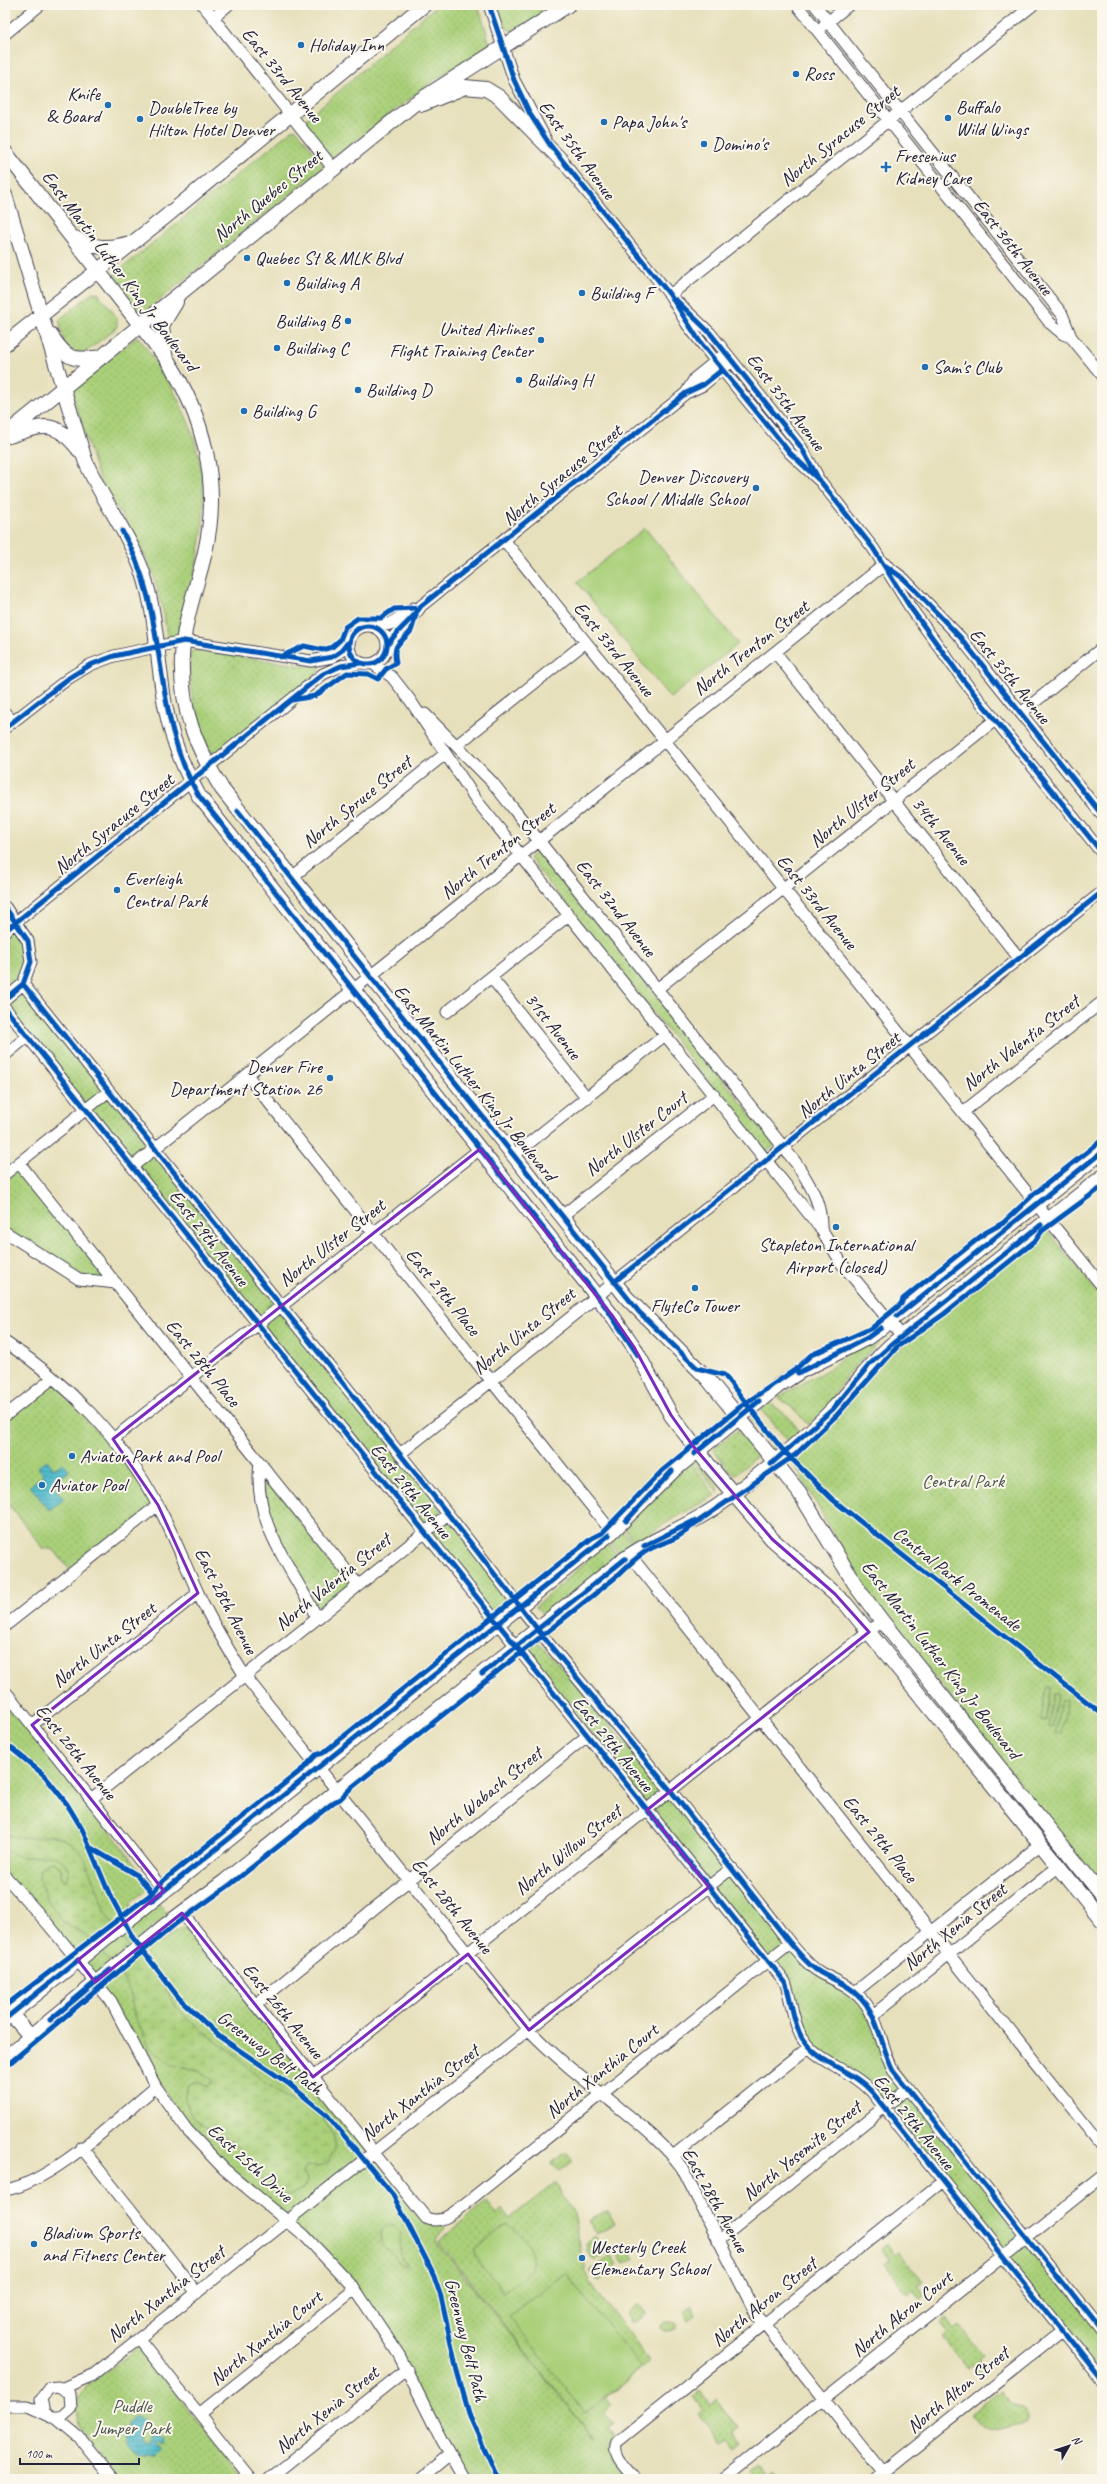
<svg xmlns="http://www.w3.org/2000/svg" width="1107" height="2484" font-family="Caveat,sans-serif">
	<style>
		.green { fill: url(#green-dots); stroke: #66795a }
		.wetland { fill: url(#wetland-marsh); stroke: #66795a }
		.pitch { fill: #aad07a; stroke: #66795a }
		.water { fill: url(#water-rules); stroke: #396e84 }
		.lines { fill: none; stroke-linecap: round; stroke-linejoin: round }
		.minor-casing { stroke: #403e4e; stroke-width: 13 }
		.major-casing { stroke: #403e4e; stroke-width: 16 }
		.minor { stroke: #fff; stroke-width: 11 }
		.major { stroke: #fff; stroke-width: 14 }
		.cycleway-casing { stroke: #fbf7ec; stroke-width: 8 }
		.cycleway { stroke: #0057b8; stroke-width: 5 }
		.marked { fill: none; stroke: #7b2cbf; stroke-width: 3; stroke-linejoin: round }
		.poi-dot { fill: #1f6fb2; stroke: #fbf7ec; stroke-width: 1.5 }
		.labels { text-anchor: middle; dominant-baseline: central; stroke-width: 4; stroke-linejoin: round; paint-order: stroke }
		.poi-label { font-size: 19px; fill: #22223b; stroke: #fbf7ec; text-anchor: start }
		.street-label { font-size: 19px; fill: #22223b; stroke: #fbf7ec }
		.park-label { font-size: 19px; fill: #4b564e; stroke: #fbf7ec }
	</style>
	<defs>
		<pattern id="green-dots" width="8" height="8" patternUnits="userSpaceOnUse"><rect width="8" height="8" fill="#aad07a"/><path d="M2 2h.1M6 6h.1" fill="none" stroke="#92b26a" stroke-width="1.8" stroke-linecap="round"/></pattern>
		<pattern id="wetland-marsh" width="20" height="14" patternUnits="userSpaceOnUse"><rect width="20" height="14" fill="#aad07a"/><path d="M1 5h8M5 5V1M11 12h8M15 12V8" fill="none" stroke="#92b26a"/></pattern>
		<pattern id="water-rules" width="6" height="5" patternUnits="userSpaceOnUse"><rect width="6" height="5" fill="#50bbcc"/><path d="M0 2.5h6" fill="none" stroke="#4298a7"/></pattern>
	</defs>
	<rect width="100%" height="100%" fill="#fbf7ec"/>
	<filter id="ink" filterUnits="userSpaceOnUse"><feTurbulence type="fractalNoise" baseFrequency=".025" numOctaves="2"/><feDisplacementMap in="SourceGraphic" scale="8" xChannelSelector="R" yChannelSelector="G"/><feConvolveMatrix kernelMatrix="1 2 1 2 8 2 1 2 1" color-interpolation-filters="sRGB"/></filter>
	<filter id="wash" filterUnits="userSpaceOnUse"><feTurbulence type="fractalNoise" baseFrequency=".012" numOctaves="4" result="noise"/><feDisplacementMap in="SourceGraphic" scale="16" xChannelSelector="R" yChannelSelector="G"/><feGaussianBlur stdDeviation="0.9" result="paint"/><feColorMatrix in="noise" values="0 0 0 0 0 0 0 0 0 0 0 0 0 0 0 0 0 1.4 0 .05"/><feComposite in="paint" operator="in"/></filter>
	<g filter="url(#wash)">
		<rect width="100%" height="100%" fill="#e7e0bc"/>
		<path class="green" d="M437 5H478C480 15 492 41 488 48L433 81 332 159 304 125 305 120C350 83 392 42 437 5Z
			M497 5H557L516 32 506 28Z
			M296 129 323 163 321 169 141 315 114 280 116 273 292 130Z
			M93 292 98 293C104 302 122 317 116 328L82 355 65 347 59 320Z
			M137 336C187 400 214 463 200 545 195 575 186 606 178 636L167 637 164 614 152 570 137 539 100 482 71 391Z
			M194 650 305 666 318 665 321 670 214 757 210 752C197 721 186 687 190 653Z
			M540 849 775 1145 766 1153 529 858Z
			M5 907 28 941 23 984 520 1607 499 1624 5 1008Z
			M19 1163 116 1283 87 1281 5 1232V1174Z
			M1047 1230 1102 1298V1887L865 1590 794 1464 798 1456 834 1421 883 1361Z
			M881 1334 878 1343 847 1375 827 1407 808 1425 795 1410 778 1397 832 1367 841 1358Z
			M53 1378 79 1402 158 1505 72 1573 54 1550 43 1548 5 1500V1416Z
			M770 1403 788 1416 800 1432 789 1442 761 1409Z
			M752 1415 780 1450 779 1451 775 1450 751 1420Z
			M738 1430 757 1451 758 1455 736 1474 730 1472 714 1450 716 1446Z
			M696 1459 719 1488 718 1493 691 1460Z
			M689 1462 715 1495 656 1529 648 1538 637 1545 624 1528Z
			M260 1463 358 1585 317 1618 266 1519Z
			M622 1530 635 1546 621 1556 609 1541Z
			M607 1543 619 1557 554 1609 543 1615 536 1606Z
			M535 1642C541 1642 581 1691 590 1700L811 1966 855 1992 886 2054 1102 2333V2380L872 2092 809 2047 791 1995 541 1669 529 1649Z
			M5 1693 148 1881 147 1889 130 1903 140 1916 159 1904 168 1915 151 1929 162 1943 174 1932 191 1925 426 2218 441 2220 445 2228 435 2240 595 2440 438 2241 486 2202 496 2214 503 2209 510 2218 555 2183 572 2210 587 2276 594 2289 628 2331 649 2362 605 2398 611 2406 604 2413 614 2424 608 2429 617 2442 614 2448 635 2479H464L355 2289 187 2130 116 2009 5 1877Z
			M565 2152 573 2161 559 2172 552 2163Z
			M608 2211 615 2224 597 2234 588 2221Z
			M595 2236 606 2251 595 2261 587 2252 586 2243Z
			M625 2243 634 2259 624 2264 613 2250Z
			M886 2244 895 2255 900 2252 923 2281 918 2285 925 2295 920 2299 913 2290 908 2294 884 2264 889 2260 880 2249Z
			M638 2304 646 2313 636 2321 631 2322 627 2313Z
			M691 2305 693 2306 696 2316 688 2322 684 2312Z
			M946 2319 954 2330 959 2326 983 2355 978 2359 987 2370 981 2375 972 2364 967 2368 943 2338 948 2334 940 2324Z
			M665 2321 676 2324V2330L664 2331 659 2326Z
			M139 2347 245 2479H120L83 2433 78 2424 76 2407 78 2398 88 2385Z
			M1001 2390C1004 2394 1007 2400 1011 2403 1019 2408 1028 2409 1028 2421 1023 2426 1019 2425 1013 2427 992 2433 986 2433 971 2414Z
			M700 2392 710 2404 716 2399 739 2428 734 2433 742 2443 735 2449 727 2439 721 2443 698 2414 703 2409 694 2397Z
			M760 2466 769 2477 775 2473 780 2479H759L753 2472Z"/>
		<path class="wetland" d="M5 1836C14 1835 23 1839 32 1838 39 1838 45 1835 53 1836 92 1840 94 1894 110 1921 123 1943 140 1959 158 1978 167 1989 172 2003 182 2013 196 2029 213 2037 229 2050 243 2061 255 2076 269 2087 295 2107 332 2107 335 2149L328 2163 318 2166H306L303 2172 307 2180 304 2187C270 2214 256 2163 238 2147 218 2129 173 2122 189 2084L199 2081 207 2087 212 2083V2080L199 2070 173 2065 151 2049 134 2016 131 1995 121 1975 89 1937 64 1923 46 1898 39 1880 40 1869 44 1865 52 1862 60 1867 62 1878 66 1880 69 1871C60 1848 42 1858 23 1857 16 1856 11 1853 5 1849Z"/>
		<path class="pitch" d="M645 528 738 644 670 698 577 582Z
			M1046 1688H1051L1046 1721H1041Z
			M1054 1694H1058L1053 1727H1049Z
			M1061 1699 1066 1700 1061 1733 1056 1732Z
			M507 2224C522 2232 538 2252 530 2270 526 2278 510 2286 503 2292L475 2256V2249Z
			M386 2226H394L400 2232C402 2241 401 2249 401 2259L407 2263V2266C398 2265 387 2249 381 2242L380 2232Z
			M610 2255 618 2265 598 2281 590 2271Z
			M566 2273 641 2368 585 2413 510 2317Z"/>
		<path class="water" d="M47 1460 54 1469 63 1463 69 1471 52 1485 64 1499 49 1510 30 1486 44 1475 38 1467Z
			M137 2417 144 2421 145 2426 140 2435 142 2444 148 2446 150 2438 156 2435 163 2440 162 2445 155 2441V2445L162 2450 156 2457 136 2455 127 2447 124 2436 129 2421Z"/>
	</g>
	<g filter="url(#ink)">
		<g class="lines">
			<defs>
				<path id="minor" d="M203 5 333 168
					M489 5 514 80 545 138
					M797 5 1050 323 1063 334 1071 337
					M815 5 1062 314 1071 337 1102 375
					M213 18 228 5
					M824 25 849 5
					M5 34 40 5
					M557 155 670 295 687 324 716 362 790 453 821 482 873 548 910 607 964 681 1102 853
					M670 295 1033 5
					M676 301 710 333 801 447 817 475
					M686 393 695 378 721 357
					M504 540 1102 1286
					M887 566 904 579 960 637 1102 815
					M349 645a19 19 0 1 1 38 0a19 19 0 1 1-38 0Z
					M374 627 390 624 413 608
					M387 646C396 630 412 621 421 606L686 393 703 385 732 361
					M775 652 1019 958
					M373 664 392 677 410 700 477 801 793 1194 821 1229 842 1264 902 1336
					M5 713 13 722
					M1021 713 1102 648
					M425 714 492 782 796 1163C810 1184 822 1203 821 1229
					M5 728 69 678 90 665 114 656 184 641 311 661 332 657 341 651 349 641
					M457 745 586 642
					M291 878 445 754
					M5 907 28 941 31 962 23 984 5 999
					M5 931 323 674 341 666 360 663
					M491 977 587 1098
					M23 984 448 1514 549 1644 671 1791 790 1943C799 1953 808 1966 821 1973 838 1982 854 1987 866 2004 880 2024 882 2049 893 2070L1102 2333
					M657 989 995 720
					M5 1008 785 1982C792 2000 792 2021 802 2038 819 2065 852 2069 872 2092L1102 2380
					M447 1012 569 915
					M5 1055 28 1036
					M247 1075 612 1532
					M963 1112 1102 1002
					M514 1155 665 1035
					M19 1163 358 1585
					M133 1166 885 564
					M5 1174 109 1091
					M562 1216 714 1095
					M5 1232 79 1279 116 1283
					M5 1342C67 1382 124 1441 158 1506 174 1535 185 1565 199 1595 212 1623 228 1649 245 1676L529 2030C556 2058 587 2082 617 2106 640 2125 665 2144 682 2168L756 2314 887 2479
					M5 1416 53 1378
					M113 1439 480 1149
					M400 1454 1102 892
					M260 1463C252 1524 292 1567 317 1618
					M630 1555 1102 2146
					M5 1626 158 1505
					M5 1691 164 1891
					M32 1725 198 1593
					M91 1799 448 1514
					M5 1876 47 1923 111 2001 156 2087 187 2130 224 2169 304 2235 355 2289 399 2355 442 2441 464 2479
					M182 1913 426 2218C443 2226 457 2209 471 2199L790 1943
					M855 1992 1041 1844
					M255 2005 587 1736
					M873 2015 1059 1866
					M313 2077 882 1621
					M81 2147 197 2293
					M673 2156 809 2047
					M5 2190C51 2183 118 2118 156 2087
					M718 2241 908 2088
					M139 2339 251 2479
					M63 2388 93 2375 732 1868
					M5 2406H28L52 2417H61L71 2408 70 2394 58 2387 49 2388 41 2399 44 2412
					M199 2414 355 2289
					M56 2418 79 2437 113 2479
					M269 2479 407 2369
					M421 2479 450 2455
					M635 2479C626 2468 611 2456 617 2442L943 2181
					M724 2479 1102 2177
					M875 2479 1062 2330"/>
				<path id="major" d="M423 104 465 87 486 89 499 97 562 161
					M5 152 166 358C204 416 221 483 205 552 197 587 183 621 182 658 180 709 196 747 222 789L627 1298 707 1378 774 1461 799 1492 858 1589 882 1621 1102 1895
					M5 195 85 460C101 499 129 533 143 573 157 616 157 661 165 705 171 737 183 768 199 796L614 1318 634 1347 671 1415 708 1464 772 1539 846 1604 1102 1920
					M75 238C93 249 110 249 130 243
					M50 334C67 360 72 361 102 357
					M5 344 164 218 424 5
					M165 355 162 325 176 302
					M5 435 414 104 568 5
					M9 436C43 425 55 419 79 450
					M11 2014 30 2036
					M5 2019 612 1532 673 1471 778 1386 801 1371 867 1338 885 1325 1102 1152
					M5 2058 167 1924 225 1881 623 1560C654 1537 692 1526 723 1502 761 1474 799 1444 832 1410 853 1389 869 1365 891 1345L1102 1177"/>
			</defs>
			<use href="#minor" class="minor-casing"/>
			<use href="#major" class="major-casing"/>
			<use href="#minor" class="minor"/>
			<use href="#major" class="major"/>
			<defs>
				<path id="cycleway" d="M489 5 514 80 530 114 550 145 670 295 700 342 790 453 821 482 873 548 910 607 964 681 1102 853
					M676 300 710 333 801 447 817 476
					M122 531C171 615 149 712 199 796L605 1306 638 1355
					M886 566 904 579 960 637 1102 815
					M349 645a19 19 0 1 1 38 0a19 19 0 1 1-38 0Z
					M387 646C396 630 412 621 421 606L686 393 703 385 722 370
					M280 657 304 646 323 650 332 647 340 640 345 627 358 618H381L394 609 414 608
					M292 700 315 696 347 673 368 674 378 679 386 669 396 663C392 642 401 644 411 631 413 627 414 620 416 615
					M5 728 69 678 90 665 114 656 184 641 311 661 332 657 341 651 349 641
					M238 811 639 1312 697 1368 724 1375 782 1449 832 1499 1102 1714
					M5 907 28 941 31 962 23 984 5 999
					M5 931 323 674 341 666 360 663
					M23 984 448 1514 549 1644 671 1791 790 1943C799 1953 808 1966 821 1973 838 1982 854 1987 866 2004 880 2024 882 2049 893 2070L1102 2333
					M5 1008 785 1982C792 2000 792 2021 802 2038 819 2065 852 2069 872 2092L1102 2380
					M614 1282 1102 892
					M897 1316 1102 1152
					M798 1373 867 1338 881 1328
					M694 1454 759 1401
					M771 1464 833 1409 870 1364 891 1345 1041 1225
					M626 1521 672 1471
					M644 1546 694 1521
					M482 1674 625 1559
					M5 1743 44 1775 67 1804 82 1829 108 1891 133 1938 179 1998 220 2037 289 2084 328 2116 393 2195 432 2271 441 2297 457 2371 470 2417 498 2479
					M91 1848 137 1875 151 1891
					M151 1901 609 1535
					M5 2006 150 1895 164 1880 305 1767 316 1755 323 1753 555 1567 592 1538 602 1533 662 1471 740 1407 796 1369 811 1355 872 1328 901 1304 903 1299 985 1233 1003 1223 1034 1194 1102 1140
					M5 2019 78 1960
					M50 2020 110 1970
					M5 2067 174 1925 231 1884 334 1802 340 1799 351 1788 616 1577C627 1567 636 1556 650 1549 668 1540 678 1540 693 1525L795 1455 837 1415 897 1347 944 1314 1035 1241 1042 1231 1102 1187"/>
			</defs>
			<use href="#cycleway" class="cycleway-casing"/>
			<use href="#cycleway" class="cycleway"/>
		</g>
	</g>
	<path class="marked" d="M480 1149 614 1318 634 1347 671 1415 693 1446 772 1539 835 1594 869 1632 647 1810 709 1887 529 2030 468 1954 313 2077 182 1913 95 1982 78 1960 164 1891 32 1725 198 1593 158 1505 113 1439Z"/>
	<g class="poi-dot">
		<circle cx="301" cy="45" r="4"/>
		<circle cx="796" cy="74" r="4"/>
		<circle cx="108" cy="105" r="4"/>
		<circle cx="948" cy="118" r="4"/>
		<circle cx="140" cy="119" r="4"/>
		<circle cx="604" cy="122" r="4"/>
		<circle cx="704" cy="144" r="4"/>
		<path d="M884 161h4v4h4v4h-4v4h-4v-4h-4v-4h4z"/>
		<circle cx="247" cy="258" r="4"/>
		<circle cx="287" cy="283" r="4"/>
		<circle cx="582" cy="293" r="4"/>
		<circle cx="348" cy="321" r="4"/>
		<circle cx="541" cy="340" r="4"/>
		<circle cx="277" cy="348" r="4"/>
		<circle cx="925" cy="367" r="4"/>
		<circle cx="519" cy="380" r="4"/>
		<circle cx="358" cy="390" r="4"/>
		<circle cx="244" cy="411" r="4"/>
		<circle cx="756" cy="488" r="4"/>
		<circle cx="117" cy="890" r="4"/>
		<circle cx="330" cy="1078" r="4"/>
		<circle cx="836" cy="1227" r="4"/>
		<circle cx="695" cy="1288" r="4"/>
		<circle cx="72" cy="1456" r="4"/>
		<circle cx="42" cy="1485" r="4"/>
		<circle cx="34" cy="2244" r="4"/>
		<circle cx="582" cy="2258" r="4"/>
	</g>
	<g class="labels">
		<g class="poi-label">
			<text x="309" y="45">Holiday Inn</text>
			<text x="804" y="74">Ross</text>
			<text x="100" y="94" text-anchor="end">Knife<tspan x="100" dy="22">&amp; Board</tspan></text>
			<text x="956" y="107">Buffalo<tspan x="956" dy="22">Wild Wings</tspan></text>
			<text x="148" y="108">DoubleTree by<tspan x="148" dy="22">Hilton Hotel Denver</tspan></text>
			<text x="612" y="122">Papa John's</text>
			<text x="712" y="144">Domino's</text>
			<text x="895" y="156">Fresenius<tspan x="895" dy="22">Kidney Care</tspan></text>
			<text x="255" y="258">Quebec St &amp; MLK Blvd</text>
			<text x="295" y="283">Building A</text>
			<text x="590" y="293">Building F</text>
			<text x="340" y="321" text-anchor="end">Building B</text>
			<text x="533" y="329" text-anchor="end">United Airlines<tspan x="533" dy="22">Flight Training Center</tspan></text>
			<text x="285" y="348">Building C</text>
			<text x="933" y="367">Sam's Club</text>
			<text x="527" y="380">Building H</text>
			<text x="366" y="390">Building D</text>
			<text x="252" y="411">Building G</text>
			<text x="748" y="477" text-anchor="end">Denver Discovery<tspan x="748" dy="22">School / Middle School</tspan></text>
			<text x="125" y="879">Everleigh<tspan x="125" dy="22">Central Park</tspan></text>
			<text x="322" y="1067" text-anchor="end">Denver Fire<tspan x="322" dy="22">Department Station 26</tspan></text>
			<text x="836" y="1245" text-anchor="middle">Stapleton International<tspan x="836" dy="22">Airport (closed)</tspan></text>
			<text x="695" y="1306" text-anchor="middle">FlyteCo Tower</text>
			<text x="80" y="1456">Aviator Park and Pool</text>
			<text x="50" y="1485">Aviator Pool</text>
			<text x="42" y="2233">Bladium Sports<tspan x="42" dy="22">and Fitness Center</tspan></text>
			<text x="590" y="2247">Westerly Creek<tspan x="590" dy="22">Elementary School</tspan></text>
		</g>
		<g class="street-label">
			<text transform="translate(282 75) rotate(51)">East 33rd Avenue</text>
			<text transform="translate(840 136) rotate(-39)">North Syracuse Street</text>
			<text transform="translate(577 150) rotate(54)">East 35th Avenue</text>
			<text transform="translate(268 196) rotate(-39)">North Quebec Street</text>
			<text transform="translate(1013 247) rotate(52)">East 36th Avenue</text>
			<text transform="translate(120 271) rotate(53)">East Martin Luther King Jr Boulevard</text>
			<text transform="translate(786 402) rotate(53)">East 35th Avenue</text>
			<text transform="translate(562 475) rotate(-39)">North Syracuse Street</text>
			<text transform="translate(751 648) rotate(-38)">North Trenton Street</text>
			<text transform="translate(614 649) rotate(51)">East 33rd Avenue</text>
			<text transform="translate(1010 676) rotate(51)">East 35th Avenue</text>
			<text transform="translate(357 802) rotate(-39)">North Spruce Street</text>
			<text transform="translate(862 803) rotate(-39)">North Ulster Street</text>
			<text transform="translate(114 824) rotate(-39)">North Syracuse Street</text>
			<text transform="translate(941 831) rotate(51)">34th Avenue</text>
			<text transform="translate(498 851) rotate(-39)">North Trenton Street</text>
			<text transform="translate(817 902) rotate(51)">East 33rd Avenue</text>
			<text transform="translate(616 908) rotate(52)">East 32nd Avenue</text>
			<text transform="translate(553 1026) rotate(52)">31st Avenue</text>
			<text transform="translate(1021 1043) rotate(-38)">North Valentia Street</text>
			<text transform="translate(849 1075) rotate(-39)">North Uinta Street</text>
			<text transform="translate(475 1083) rotate(51)">East Martin Luther King Jr Boulevard</text>
			<text transform="translate(636 1134) rotate(-38)">North Ulster Court</text>
			<text transform="translate(209 1238) rotate(52)">East 29th Avenue</text>
			<text transform="translate(332 1243) rotate(-38)">North Ulster Street</text>
			<text transform="translate(443 1292) rotate(51)">East 29th Place</text>
			<text transform="translate(524 1331) rotate(-39)">North Uinta Street</text>
			<text transform="translate(203 1363) rotate(51)">East 28th Place</text>
			<text transform="translate(411 1491) rotate(51)">East 29th Avenue</text>
			<text transform="translate(957 1579) rotate(38)">Central Park Promenade</text>
			<text transform="translate(333 1582) rotate(-39)">North Valentia Street</text>
			<text transform="translate(226 1601) rotate(63)">East 28th Avenue</text>
			<text transform="translate(104 1645) rotate(-38)">North Uinta Street</text>
			<text transform="translate(941 1660) rotate(52)">East Martin Luther King Jr Boulevard</text>
			<text transform="translate(613 1744) rotate(51)">East 29th Avenue</text>
			<text transform="translate(76 1752) rotate(51)">East 26th Avenue</text>
			<text transform="translate(484 1796) rotate(-39)">North Wabash Street</text>
			<text transform="translate(880 1839) rotate(51)">East 29th Place</text>
			<text transform="translate(568 1850) rotate(-39)">North Willow Street</text>
			<text transform="translate(452 1906) rotate(51)">East 28th Avenue</text>
			<text transform="translate(955 1927) rotate(-39)">North Xenia Street</text>
			<text transform="translate(283 2011) rotate(51)">East 26th Avenue</text>
			<text transform="translate(270 2053) rotate(37)">Greenway Belt Path</text>
			<text transform="translate(602 2071) rotate(-39)">North Xanthia Court</text>
			<text transform="translate(420 2093) rotate(-38)">North Xanthia Street</text>
			<text transform="translate(914 2122) rotate(51)">East 29th Avenue</text>
			<text transform="translate(802 2151) rotate(-39)">North Yosemite Street</text>
			<text transform="translate(250 2163) rotate(42)">East 25th Drive</text>
			<text transform="translate(715 2200) rotate(61)">East 28th Avenue</text>
			<text transform="translate(166 2294) rotate(-38)">North Xanthia Street</text>
			<text transform="translate(764 2302) rotate(-39)">North Akron Street</text>
			<text transform="translate(902 2314) rotate(-39)">North Akron Court</text>
			<text transform="translate(266 2338) rotate(-39)">North Xanthia Court</text>
			<text transform="translate(466 2340) rotate(76)">Greenway Belt Path</text>
			<text transform="translate(958 2390) rotate(-39)">North Alton Street</text>
			<text transform="translate(327 2410) rotate(-39)">North Xenia Street</text>
		</g>
		<g class="park-label">
			<text x="963" y="1481">Central Park</text>
			<text x="132" y="2406">Puddle<tspan x="132" dy="22">Jumper Park</tspan></text>
		</g>
	</g>
	<rect width="1107" height="2484" fill="none" stroke="#fbf7ec" stroke-width="20"/>
	<g transform="translate(1069 2446) rotate(51)" stroke="#fbf7ec" stroke-width="3" paint-order="stroke">
	<path d="M0-3L7 15L0 10L-7 15Z" fill="#22223b"/>
	<text y="-6" font-size="11" font-weight="bold" text-anchor="middle" fill="#22223b">N</text>
	</g>
	<path d="M20 2458v6h119v-6" fill="none" stroke="#22223b" stroke-width="2"/>
	<text x="26" y="2458" font-size="12" fill="#22223b" stroke="#fbf7ec" stroke-width="3" paint-order="stroke">100 m</text>
</svg>
